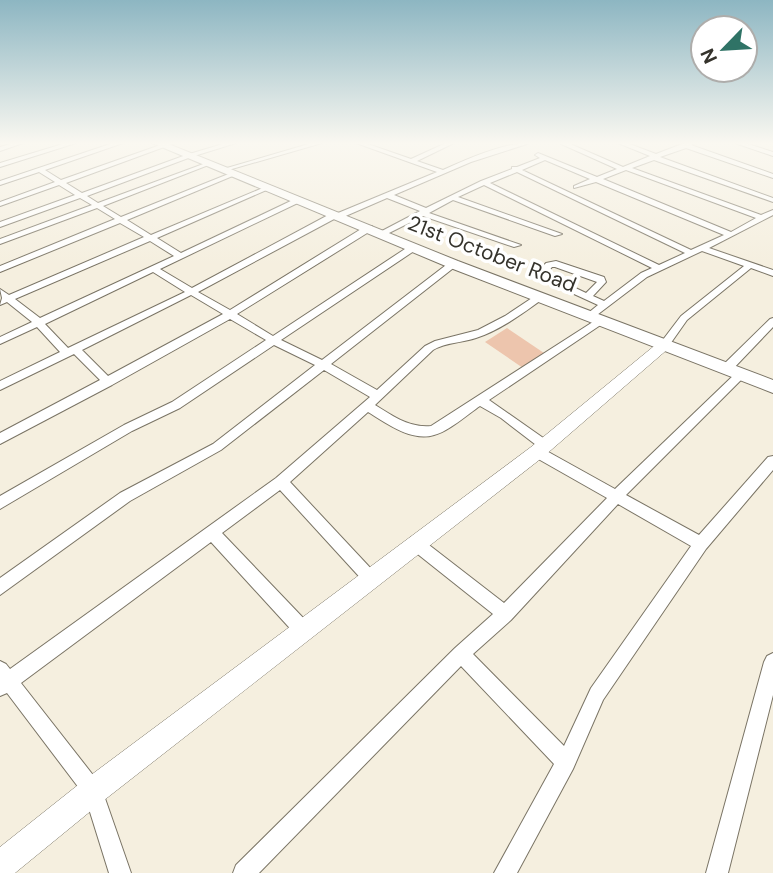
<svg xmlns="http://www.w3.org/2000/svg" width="773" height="873" font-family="'DM Sans',sans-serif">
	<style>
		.green { fill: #edc5ad }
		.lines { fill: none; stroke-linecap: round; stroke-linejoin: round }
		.street-casing { stroke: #7a7465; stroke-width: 2 }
		.secondary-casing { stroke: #7a7465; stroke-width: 1 }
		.primary-casing { stroke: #7a7465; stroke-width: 2 }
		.street { fill: #fff; fill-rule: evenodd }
		.secondary { fill: #fff; fill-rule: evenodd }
		.primary { fill: #fff; fill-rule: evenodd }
		.labels { text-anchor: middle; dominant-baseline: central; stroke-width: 7; stroke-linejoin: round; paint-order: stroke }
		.far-street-label { font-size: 21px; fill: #35332c; stroke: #fff }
	</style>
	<rect width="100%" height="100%" fill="#f5efdf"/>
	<path class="green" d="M507 328 544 353 523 368 485 342Z"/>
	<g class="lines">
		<defs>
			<path id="street" d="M13 143H23L0 151V147Z
				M66 143H76L0 167V163Z
				M113 143H123L45 170 61 180 166 143H175L66 183 82 193 186 155 226 143H236L191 157 87 196 98 203 206 163 211 164 103 206 121 217 231 173H235V175L127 220 151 235 265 187 271 188 157 238 181 253 297 198 304 200 160 269 192 288 332 213H338L437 172 356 143H365L411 159 446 143H454L417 161 443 170C467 159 503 143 530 143L471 162 394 195 426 208 481 181 512 169V167H517L540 158 535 155 538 153 597 177 617 169 559 143H568L623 167 650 156 618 143H627L656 154 682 144 695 143 691 145 773 174V178L686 148 660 157 773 198V202L654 160 632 168 761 215 773 210V215L709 248 773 270V276L751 268 687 320 668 347 664 348 659 345 681 316 744 266 702 251 647 277 593 318H587V314L598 305 537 277 536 275 546 263 556 261 604 277 606 282 593 296 604 301 641 273 652 268 484 185 458 197 562 234 555 236 453 200 429 213 521 245 514 247 423 216 383 236H380V232L420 211 387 198 341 218H336L198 292 230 310 366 226H372V230L237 314 273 336 411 245H417V249L281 340 322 360 450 262H456V266L331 364 377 390 425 346 435 341 478 330 505 316 538 294H544V298C523 313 501 330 476 338 462 343 446 342 433 350L375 405C393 416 409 428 431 426L599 318H605V322L489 400 549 442 551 445 549 448 543 449 615 489 737 372 741 371 746 375 626 495 699 535 768 457 773 456V470L706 549 603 700 573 769 517 873H494L554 764 461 666 259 873H233L236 865 455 648 493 614 410 548 408 543 410 538 415 536 420 538 504 603 607 498 533 456 531 452 533 448H540L501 418 480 406C468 414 448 432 434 435 411 442 386 423 368 412L290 482 376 574 379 579 376 584 371 586 366 584 280 490 222 533 309 624 311 630 309 636 303 638 297 636 211 542 21 683 100 784 131 873H109L85 796 7 693 0 696V661L6 664 10 669 276 478 370 397 324 370 221 450 130 501 0 595V578L120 493 213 444 315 365 274 345 180 408 132 431 0 509V496L124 425 172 402 266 340 230 319 112 385 0 444V433L100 380 74 354 0 390V381L60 352 37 327 0 344V337L32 322 7 302 0 305 2 298 0 289 9 295 144 237 120 223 0 272V266L115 219 97 208 0 244V239L92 205 80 198 0 227V222L75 195 59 185 0 206V202L55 182 39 172 0 185V181ZM545 160 590 179 574 186V188L596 182 724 235 691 250 522 170ZM626 170 756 218 731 232 603 179ZM517 172 685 253 659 265 490 183ZM150 241 174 256 40 318 15 299ZM552 267H555L597 282 586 293 546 274ZM153 272 185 292 68 348 45 324ZM191 295 223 314 108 376 82 350ZM618 504 691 546 591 688 564 746 473 654 511 620Z
				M312 143H322L225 171 220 170Z
				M735 143H745L773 152V156Z
				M773 318V327L731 371H723L722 368 723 365 770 319Z
				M773 653V695L728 873H706L764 662 767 656Z"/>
			<path id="secondary" d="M664 340 669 342 671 345 669 348 543 457 103 801 15 873H0V847L83 781 531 447 659 342Z"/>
			<path id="primary" d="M152 143H166L458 261 773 380V393L448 267Z"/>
		</defs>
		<use href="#street" class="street-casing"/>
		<use href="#secondary" class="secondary-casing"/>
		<use href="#primary" class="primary-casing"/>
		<use href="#street" class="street"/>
		<use href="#secondary" class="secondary"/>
		<use href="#primary" class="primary"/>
	</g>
	<linearGradient id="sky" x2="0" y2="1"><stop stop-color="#8db6c2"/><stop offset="0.54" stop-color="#faf8f1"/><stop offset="1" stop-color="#faf8f1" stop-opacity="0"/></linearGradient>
	<rect width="773" height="265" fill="url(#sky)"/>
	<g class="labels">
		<g class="far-street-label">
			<text transform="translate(492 254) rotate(21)">21st October Road</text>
		</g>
	</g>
	<g transform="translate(724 49) rotate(245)"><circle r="33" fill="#ffffff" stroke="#aeadab" stroke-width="2"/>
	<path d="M0-5L12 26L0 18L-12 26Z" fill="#2f7366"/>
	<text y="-10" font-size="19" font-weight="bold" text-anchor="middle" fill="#35332c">N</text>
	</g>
</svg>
